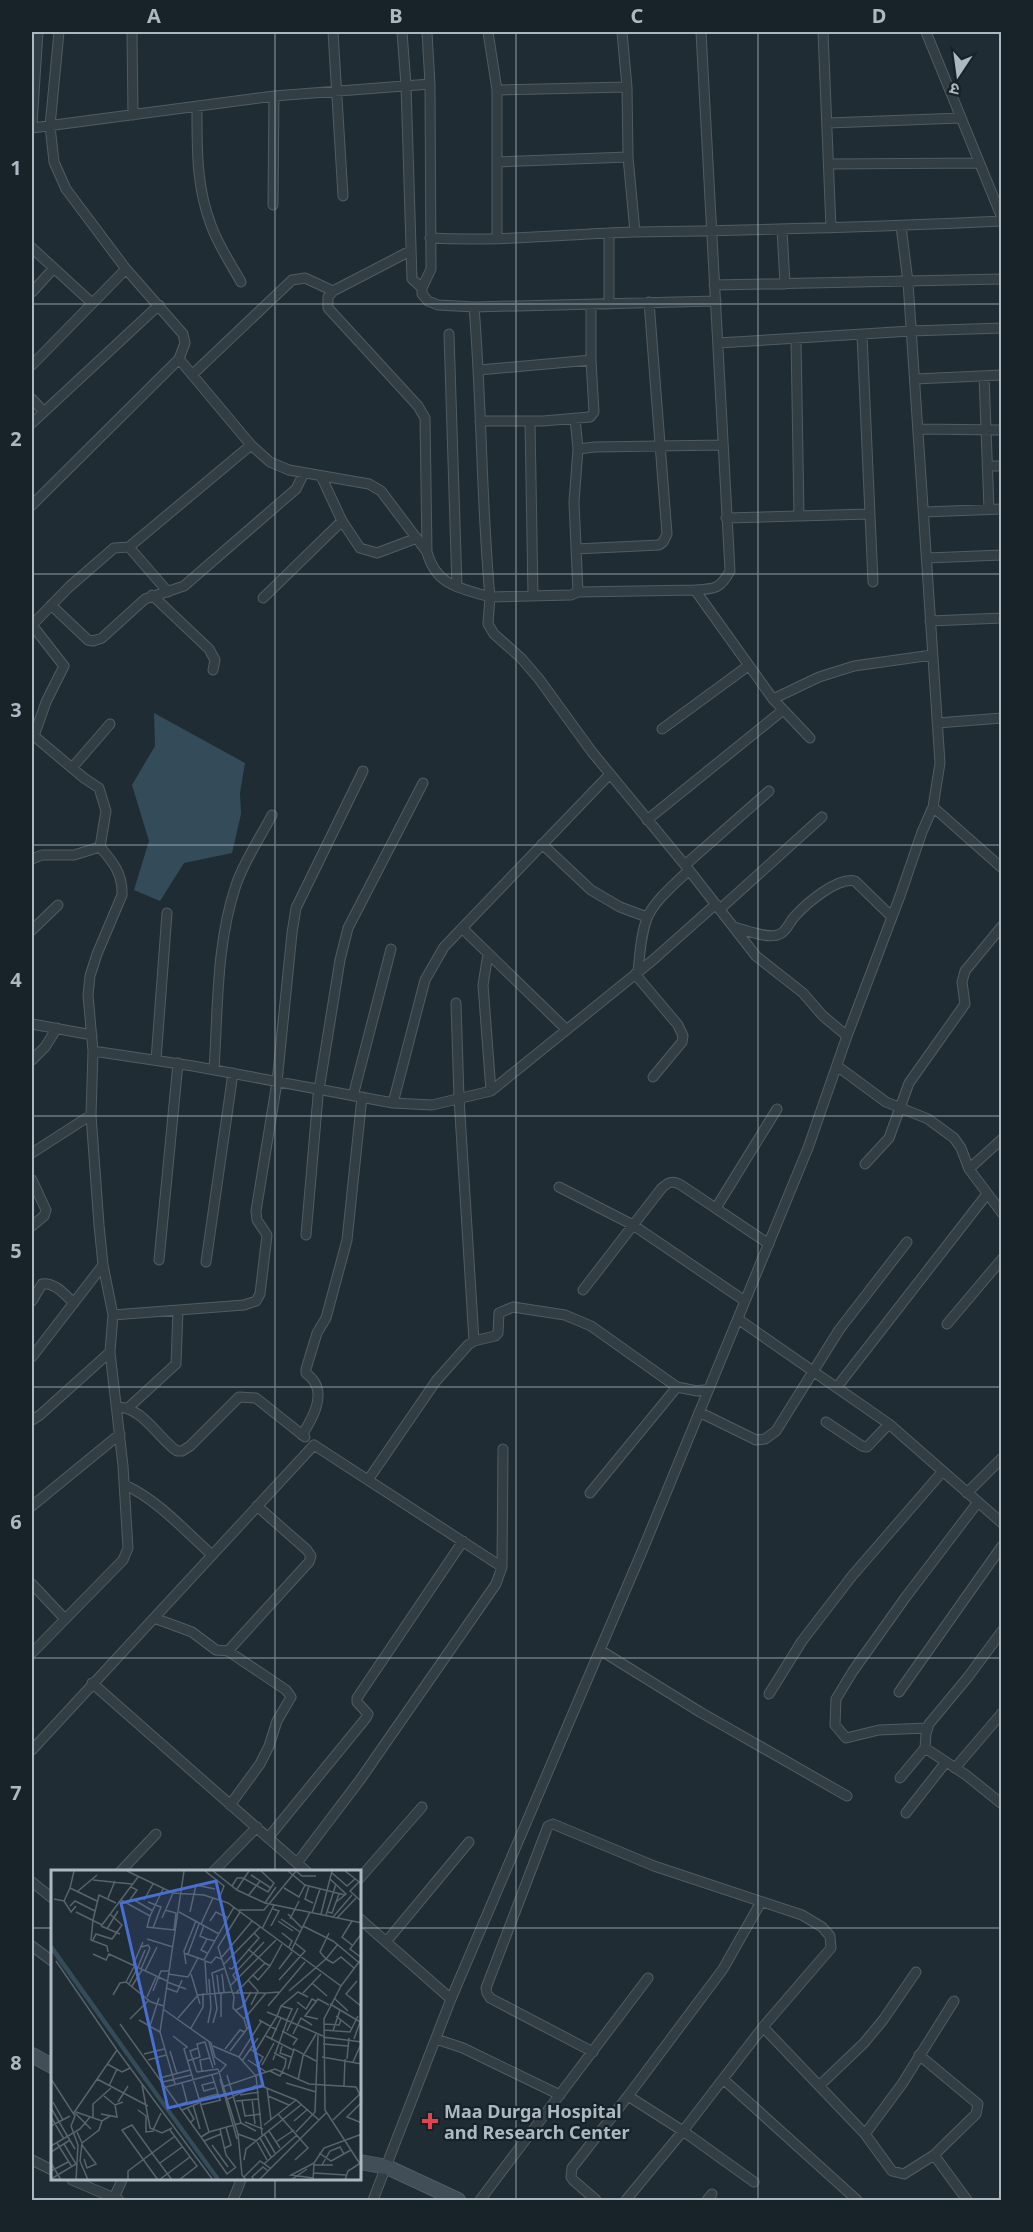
<svg xmlns="http://www.w3.org/2000/svg" width="1033" height="2232" font-family="'Noto Sans','Noto Sans Devanagari',sans-serif">
	<style>
		.water { fill: #344c5a }
		.lines { fill: none; stroke-linecap: round; stroke-linejoin: round }
		.minor-casing { stroke: #505c63; stroke-width: 11 }
		.secondary-casing { stroke: #505c63; stroke-width: 16 }
		.minor { stroke: #333e44; stroke-width: 9 }
		.secondary { stroke: #414e57; stroke-width: 14 }
		.grid { fill: none; stroke: #acb9c2; stroke-width: 1.5; stroke-opacity: 0.55 }
		.health-dot { fill: #e0444e; stroke: #182229; stroke-width: 2 }
		.labels { text-anchor: middle; dominant-baseline: central; stroke-width: 4.5; stroke-linejoin: round; paint-order: stroke }
		.poi-label { font-size: 18px; font-weight: bold; fill: #acb9c2; stroke: #182229; text-anchor: start }
		.inset-road { fill: none; stroke: #58646c; stroke-width: 1.5 }
		.view { fill: #486ed1; fill-opacity: 0.15; stroke: #486ed1; stroke-width: 3 }
		.inset-edge { fill: none; stroke: #acb9c2; stroke-width: 3 }
		.neatline { fill: none; stroke: #acb9c2; stroke-width: 2 }
		.grid-label { font-size: 20px; text-anchor: middle; font-weight: bold; fill: #acb9c2 }
	</style>
	<rect width="100%" height="100%" fill="#202c33"/>
	<path class="water" d="M154 713 245 763 240 793 241 814 232 853 184 863 160 901 134 890 149 841 132 785 155 746Z"/>
	<g class="lines">
		<defs>
			<path id="minor" d="M59 32 50 126 54 162 66 189 126 269 183 334 185 343 179 359
				M132 32 133 115
				M333 32 343 196
				M402 32 406 85 412 279 422 288V294L428 301 438 305 474 307 716 301
				M488 32 497 90V238
				M622 32 627 87
				M701 32 730 571C720 589 715 589 695 590L773 699 810 738
				M823 32 831 228
				M926 32 1002 218
				M497 90 627 87 628 157 498 162
				M197 106C197 147 196 186 211 225 218 245 231 264 241 282
				M828 123 961 118
				M32 124 38 32
				M32 128 274 96 430 84
				M628 157 635 232
				M830 164 979 163
				M273 205 274 96
				M782 229 785 284
				M609 233V304
				M430 238C498 242 566 234 634 232 757 230 879 227 1002 221
				M32 248 92 303
				M410 251 333 291 328 297V308L418 406 425 418 427 552C436 586 460 588 490 597L488 624 494 634 521 658 539 679 592 752 685 865 756 956 803 993 823 1016 847 1036
				M714 285 1002 279
				M422 288 431 269 430 84 427 32
				M32 292 54 268
				M474 307C482 403 481 501 490 597L571 595 578 592 574 502 578 449 595 447 723 445
				M449 334 457 587
				M862 335 873 582
				M796 339 799 516
				M718 343 911 331 1002 328
				M32 365 126 269
				M479 370 591 360
				M192 375 292 280 305 278 333 291
				M984 376 989 509
				M915 379 1002 375
				M32 399 44 412
				M575 418 578 449
				M480 421H543L590 417 594 412 591 360V305
				M530 421 533 596
				M32 423 159 305
				M918 429 1002 430
				M987 466H1002
				M321 476 342 521 360 548 377 553 417 538
				M32 505 179 359 251 445 270 462 289 470 369 484 381 491 427 552
				M924 512 1002 509
				M726 518 870 514
				M129 547 168 592
				M576 549 659 545 663 542 667 534 649 302
				M927 558 1002 555
				M578 592 695 590
				M152 595 209 649 215 660 213 670
				M263 598 342 521
				M51 605 88 640 93 641 102 638 145 599 184 586 296 489 304 473
				M930 621 1002 618
				M32 625 69 587 114 548 129 547 251 445
				M773 699 819 677 854 666 932 655
				M937 723 1002 718
				M662 729 748 666
				M32 738 34 736 46 702 64 666 32 625
				M72 768 110 724
				M933 807 1002 868
				M647 820 782 711
				M542 844 591 890 620 907 647 917
				M32 859 42 855H74L100 847
				M685 865 769 791
				M720 909 822 817
				M734 927C746 930 769 940 780 934 787 931 790 921 795 916 807 903 837 877 855 881L892 917
				M462 928 567 1030
				M32 930 58 905
				M488 954 483 985 491 1091
				M638 971C640 953 641 932 648 916 656 899 676 883 689 870
				M635 974 678 1025 683 1036 682 1042 653 1077
				M456 1003 459 1098 474 1341
				M32 1024 92 1035
				M93 1051 193 1066 393 1103 432 1105 491 1091 653 960 716 904
				M32 1060 45 1047 57 1028
				M156 1060 167 913
				M837 1066 886 1102 928 1119 954 1138 961 1148 969 1169 1002 1213
				M214 1070C218 1009 216 944 236 885 244 861 260 838 272 815
				M353 1096 391 949
				M393 1103 425 980 444 947 610 774
				M32 1153 91 1115
				M865 1164 889 1138 909 1083 965 1004 962 982 965 971 1002 926
				M969 1169 1002 1139
				M32 1180 46 1210 44 1216 32 1226
				M559 1187 633 1225 745 1301
				M716 1208 777 1109
				M306 1235 318 1096 340 960 348 928 423 783
				M159 1260 178 1063
				M206 1262 233 1073
				M583 1290 661 1189C668 1182 672 1180 681 1185L769 1244
				M32 1301 42 1284C55 1282 65 1295 74 1303
				M113 1315 244 1305 256 1301 260 1294 267 1235 257 1220 256 1211 277 1082 292 933 296 908 363 771
				M738 1319 889 1424 1002 1523
				M947 1324 1002 1259
				M32 1357 103 1265
				M837 1387 987 1194
				M116 1407C142 1406 158 1438 177 1451H182L190 1446 239 1397 256 1398 305 1437
				M128 1408 176 1364 178 1310
				M699 1412 756 1440 765 1439 776 1431 839 1330 907 1242
				M32 1420 40 1415 110 1352
				M826 1422 862 1446 867 1447 889 1424
				M302 1435C311 1421 326 1396 313 1380 311 1377 308 1375 306 1373V1369L317 1333 326 1318 347 1240 362 1097
				M368 1480 436 1381 468 1345 474 1341 495 1336 498 1333 499 1313 513 1307 565 1315 591 1326 677 1387 697 1391 709 1389
				M125 1485C158 1500 185 1531 212 1555
				M590 1493 677 1387
				M967 1493 1002 1458
				M32 1506 120 1434
				M32 1584 65 1619
				M154 1618 192 1632 216 1650 228 1651 309 1562 311 1556 307 1550 257 1506
				M600 1650 700 1712 847 1796
				M228 1651 286 1690 291 1697 277 1721 269 1746 260 1764 230 1805
				M32 1653 123 1560 128 1548 123 1466 110 1352 113 1315 103 1265 99 1225 91 1115 93 1051 88 995 90 976 97 954 122 895C123 874 113 862 100 847L106 811 99 788 84 778 34 736
				M92 1683 307 1872
				M899 1692 1002 1546
				M769 1694 802 1641 852 1576 943 1471
				M927 1728 879 1730 846 1738 835 1725 836 1699 853 1671 905 1598 978 1502
				M925 1748 966 1775 1002 1804
				M32 1750 314 1445 502 1567
				M955 1768 1002 1713
				M900 1778 925 1748 926 1734 929 1724 968 1677 1002 1631
				M906 1813 946 1762
				M268 1838 366 1718 368 1714 357 1702V1698L463 1541
				M297 1863 360 1780 496 1584 502 1567 503 1449
				M120 1872 156 1834
				M213 1872 257 1827
				M360 1878 422 1807
				M32 1882 52 1898
				M360 1919 451 1999
				M386 1942 469 1842
				M32 1946 52 1961
				M436 2039 463 2048 560 2095
				M593 2052 490 1998 487 1993 486 1988 548 1826 553 1824 654 1866 802 1915 822 1927 830 1936 831 1948 763 2027
				M919 2055 978 2104 976 2114 934 2155
				M723 2079 857 2200
				M819 2086 864 2043 883 2020 916 1972
				M865 2134 902 2084 954 2001
				M32 2160 52 2170
				M72 2180 119 2200
				M754 2182 683 2131 628 2096 723 1969 761 1902
				M113 2200 122 2180
				M233 2200 241 2180
				M373 2200 451 1999 643 1549 808 1148 847 1036 900 896 922 832 933 807 940 763 908 282 901 226
				M480 2200 648 1978
				M596 2200 573 2180 571 2177 572 2168 628 2096
				M626 2200 683 2131 763 2027 865 2134 892 2171 904 2174 934 2155 967 2200
				M707 2200 712 2194"/>
			<path id="secondary" d="M32 2055 52 2066
				M360 2162 387 2167 458 2200"/>
		</defs>
		<use href="#minor" class="minor-casing"/>
		<use href="#secondary" class="secondary-casing"/>
		<use href="#minor" class="minor"/>
		<use href="#secondary" class="secondary"/>
	</g>
	<path class="grid" d="M275 32V1872M516 32V2200M758 32V2200M32 304H1002M32 574H1002M32 845H1002M32 1116H1002M32 1387H1002M32 1658H1002M32 1928H52M360 1928H1002M275 2180V2200"/>
	<path class="health-dot" d="M427 2112h6v6h6v6h-6v6h-6v-6h-6v-6h6z"/>
	<g class="labels">
		<g class="poi-label">
			<text x="444" y="2111">Maa Durga Hospital<tspan x="444" dy="21">and Research Center</tspan></text>
		</g>
	</g>
	<g transform="translate(51 1870)">
		<rect width="310" height="310" fill="#202c33"/>
		<path d="M0 73 87 195 170 310H165L94 212 0 81Z" fill="#344c5a"/>
		<path class="inset-road" d="M23 1 19 18 46 31M76 1 122 23 153 25 177 33 290 116 311 88M154 1 173 16 168 29M162 1 186 20 214 33 311 53M237 1 254 15 294 25M245 1 251 6H265M294 1 311 14M281 3 296 16 304 9M200 5 220 18M279 9 295 24 284 33M42 10 81 14M308 12 299 21 311 32M181 16 186 8H192L217 22 223 13 210 1M258 16 254 29 262 33M233 18 248 27 254 15M186 19 198 1M27 21 46 5M197 26 209 11M57 28 64 11M3 29 13 31 19 18M70 30 99 46 112 19M83 30 102 41M93 30 102 14M13 31 20 42 25 36M97 32 110 37 102 58M214 33 225 17M76 34 86 20 80 17M19 36 24 31 44 41M188 40H213L245 1M25 42 51 55 87 7M128 42 168 64M139 42 145 15 164 19M189 42 167 77 183 127 182 138 193 149M277 42 281 43 288 24M261 43 269 19M237 44 251 58M270 44 281 1M275 45 285 14M99 46 96 57 123 60 125 43 114 40M282 47 301 25M111 48 122 23M286 48 305 28M230 49 249 62M239 49 248 31M159 51 165 42 177 48M227 51 242 61M301 51 291 67 301 75M150 54 162 28M153 55 149 66 156 69M50 56 69 64M220 56 228 41 222 39M252 56 282 71 311 95M56 59 67 41M211 59 223 35M231 63 241 71 238 77M311 63 299 79 311 88M96 69 122 77M42 70 45 64 61 69 71 55 59 44M90 77 97 75 99 78 90 99M197 79 214 93 202 105 207 110 219 96 214 93M240 81 259 42M57 82 56 76 40 70 42 50 48 25 65 33M133 83 153 90 183 37M156 83 150 80 156 69 164 71M42 84 55 90 58 84 116 111M137 84 148 54M171 87 201 51M275 89 269 82 278 63M275 89 287 74M5 91 66 180M154 91 156 123M154 91 160 93 165 87 171 89M135 94 133 81 145 51M173 94 209 57M82 95 92 72M219 96 231 74M87 97 94 80M178 98 181 99 208 68 203 63M228 99 241 82M94 101 106 77M117 104 137 107 147 88M140 104 149 134M171 104 173 122M166 105 168 123M185 110 182 105 213 72M197 110 207 121 200 135M228 110 254 81 244 73M306 111 295 124 310 136M75 112 84 95M116 112 135 119M261 113 276 126M78 114 87 97M180 115 225 70M81 116 91 100M290 116 273 149 274 240 311 297M115 118 126 122 131 110M102 121 110 101H118M238 121 275 89 282 93 290 87 303 98M170 122V147M182 123H214M185 123 202 105M252 123 270 104M62 125 69 113 75 112 100 132 113 136M96 127 105 107M283 128 297 141M246 132 255 139 261 129 265 131M279 134 311 153M217 136 254 92M230 136 247 122 257 127M112 139 160 173 164 187 175 195 169 202M185 140 191 137 200 122M216 142 226 146 230 136 241 139 236 150M285 146 300 158M127 148 147 125 181 122M79 149 98 130M267 149 254 146 267 129 278 135M88 150 109 162M208 150 226 160M157 153 160 138 158 109M162 153 166 139 161 103 174 98M69 154 150 267M273 154 288 155 290 150M99 156 108 128M140 158 152 137V123M196 159 193 149 215 123 229 122M273 160 299 162 307 146M231 161 246 169 242 175M236 161 247 138M282 161 289 140M242 164 250 148 261 155M122 166 136 177 133 179 158 262 190 253M215 166 242 180M272 167 311 172M303 169 309 152M220 170 230 148M158 172 164 195M272 174 297 176M162 176 188 187 210 152M231 176 229 183 240 187M174 179 189 160 194 162M199 179 212 187 207 196M119 181 126 204M179 181 199 155M204 182 226 146 272 166M93 184 113 179M188 187 205 206 211 265M271 187 311 194M296 189 298 168M97 190 115 185M197 190 215 202M222 190 236 151M136 191 149 187 146 174 154 172 162 198M191 191 207 168M302 192 311 172M56 194 71 202 79 198M211 195 223 173M167 199 187 264 191 305 195 310M237 199 243 179 265 191M151 201 149 190 159 188M219 201 229 206 234 196 235 189 223 183M146 202 139 181 147 178M146 202 167 199M161 205 169 230M176 205 190 253 205 261M109 208 139 200M0 209 24 246 20 256 27 275 25 310M46 209 97 236M169 209 186 269M247 210 252 186 265 164M112 212 140 205M163 212 151 215 153 221 164 218M235 213 265 222M124 214 109 162 133 1M91 215 99 258 111 263 121 258M208 215 245 230 268 250M58 216 66 199M293 216 294 189M115 217 167 203M171 217 224 199 258 214 305 217 311 229M216 218 220 250M189 225 208 222M53 226 64 235 72 232M217 226 238 235M148 229 167 224M177 229 206 215M201 229 204 254M185 231 207 229M191 231 194 246 210 244M2 232 12 250M67 232 77 216M311 232 296 247 311 253M128 235 136 232 131 213M142 235 149 259M149 235 170 230M136 237 143 249 140 252M0 238 24 279M87 240 95 246V262L103 261M131 240 148 233M25 242 51 251 59 246M24 243 40 259M22 244 66 180 162 310M50 244 66 247 64 235M227 244 257 278 244 290M0 247 13 269M42 248V234L60 218M282 250 311 222M243 251 257 239M194 252 212 259M213 255 245 230M0 256 19 246M169 259 175 285 185 298M102 260 110 243M119 260 146 296 128 310M218 261 229 278M26 262 31 273 29 291M158 262 150 267 176 304 185 297M245 262 264 242 267 165M187 264 206 271M213 264 224 283M209 268 220 287M153 271 170 264M206 272 216 290M225 272 243 260M6 273 21 297M31 273 48 260 51 251M31 275 45 294 36 298 33 289M161 275 177 297M0 276 29 259 39 247M174 278 180 275 175 257M0 282 19 270M268 283 280 291 300 280M193 290 195 279 251 234M29 291 37 310M0 293 10 310M109 293 131 277M213 294 246 265M263 295H282M271 295 279 281 289 277 293 284M0 301 17 292M263 303 295 305M193 307 209 291 219 298M262 308 240 305 263 293M0 309 25 294 13 274M77 310V301L101 283 121 310M107 310 71 260 81 255 101 283 124 266M108 310 139 287M203 310 201 307 212 297 217 301M208 310 276 242M240 310 256 299M262 310 263 293 273 278 311 264M294 310 297 301 308 294"/>
		<path class="view" d="M165 11 212 216 117 238 70 33Z"/>
		<rect width="310" height="310" class="inset-edge"/>
	</g>
	<rect width="1033" height="2232" fill="none" stroke="#182229" stroke-width="66"/>
	<g transform="translate(958 75) rotate(193)" stroke="#182229" stroke-width="4.5" paint-order="stroke">
	<path d="M0-4.5L10 22L0 15L-10 22Z" fill="#acb9c2"/>
	<text y="-9" font-size="16" font-weight="bold" text-anchor="middle" fill="#acb9c2">उ</text>
	</g>
	<rect x="33" y="33" width="967" height="2166" class="neatline"/>
	<g class="grid-label">
		<text x="154" y="23">A</text>
		<text x="396" y="23">B</text>
		<text x="637" y="23">C</text>
		<text x="879" y="23">D</text>
		<text x="16" y="175">1</text>
		<text x="16" y="446">2</text>
		<text x="16" y="717">3</text>
		<text x="16" y="987">4</text>
		<text x="16" y="1258">5</text>
		<text x="16" y="1529">6</text>
		<text x="16" y="1800">7</text>
		<text x="16" y="2070">8</text>
	</g>
</svg>
